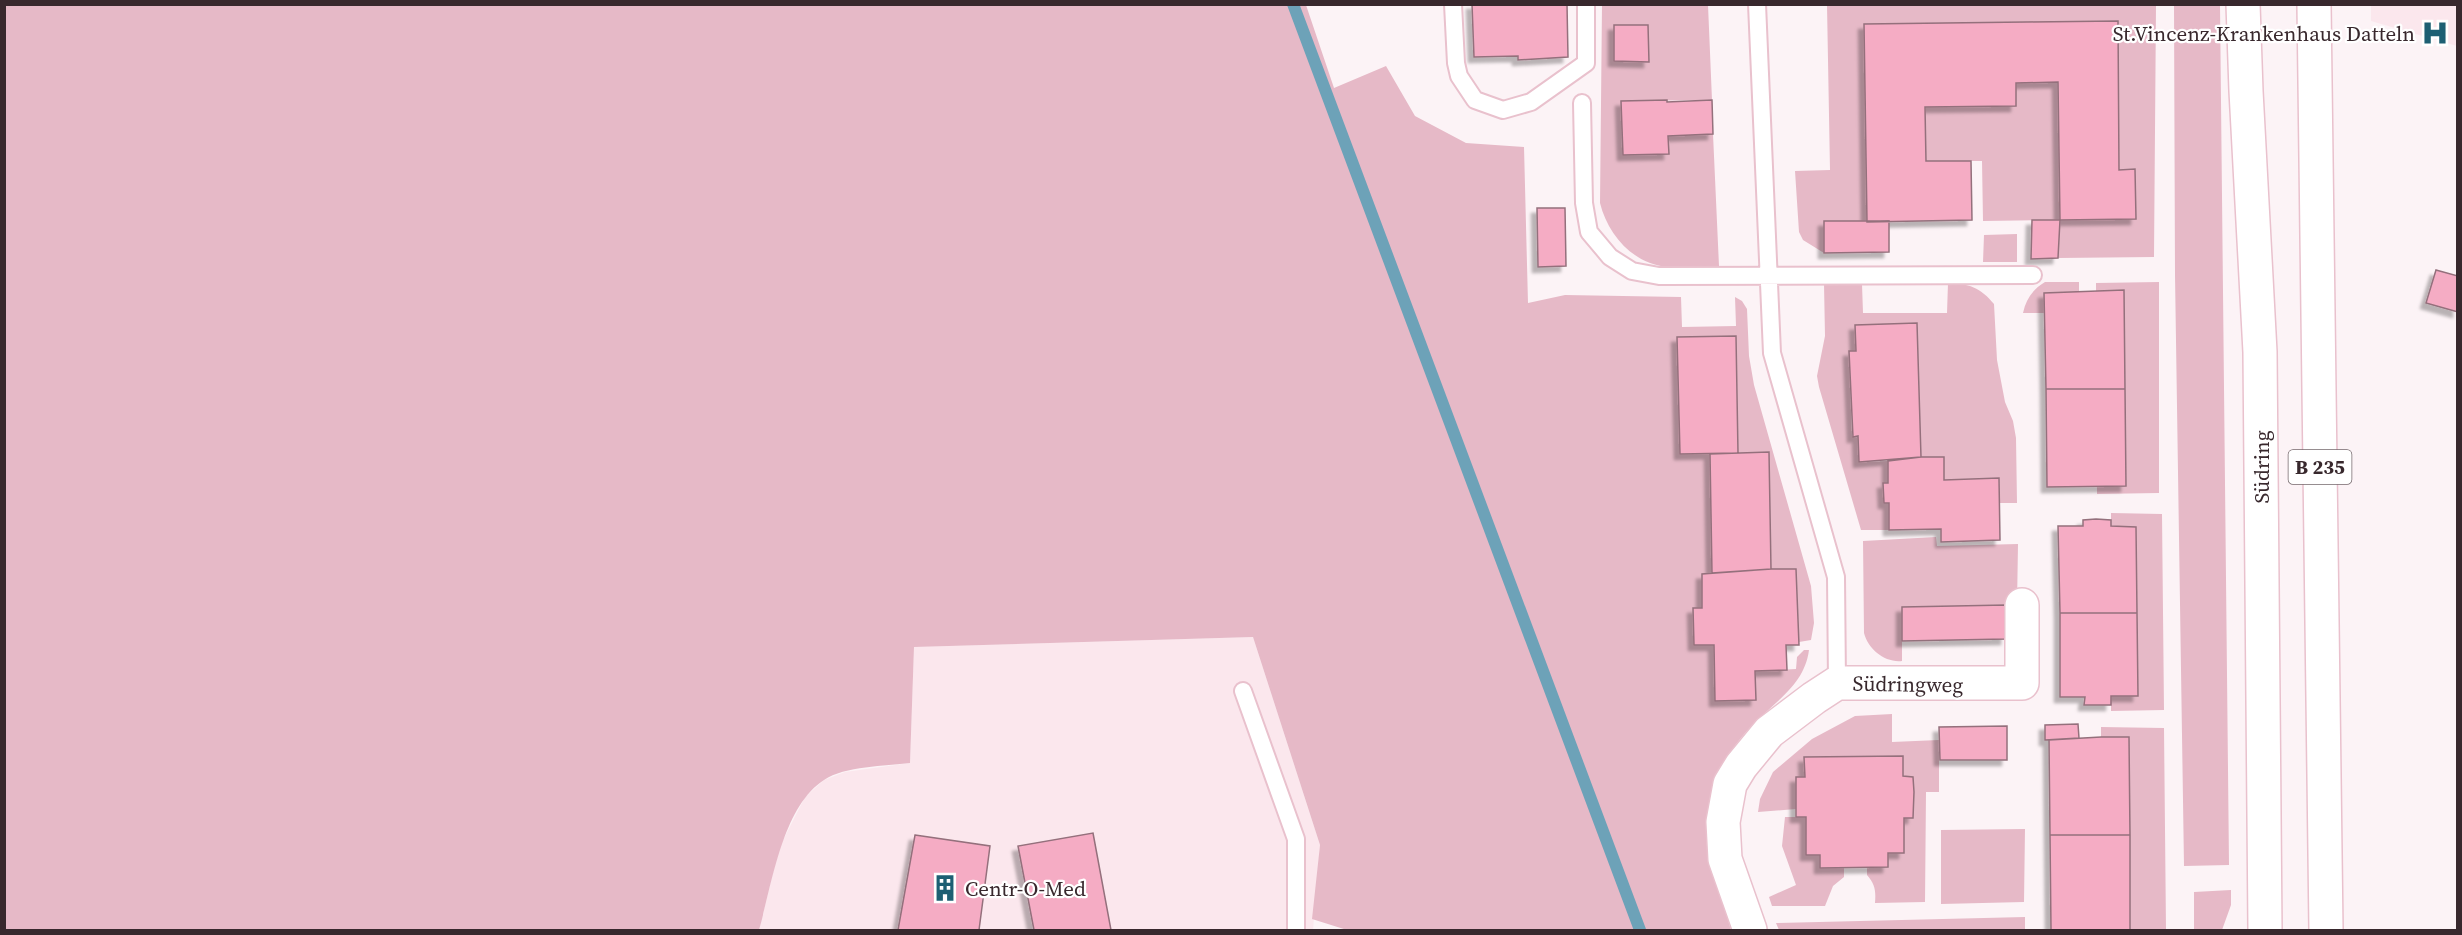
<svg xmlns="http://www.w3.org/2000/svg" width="2462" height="935" font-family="'Source Serif 4',serif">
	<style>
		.built { fill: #fbe7ed }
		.green { fill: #e6b9c7 }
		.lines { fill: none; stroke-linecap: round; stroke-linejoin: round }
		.stream { stroke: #6da2b8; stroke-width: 12 }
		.building { fill: #f5acc4; stroke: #94707c; stroke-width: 1.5; filter: url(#shadow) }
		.service-casing { stroke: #e9c1cd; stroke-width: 20 }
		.minor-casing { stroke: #e9c1cd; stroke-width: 36 }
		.primary-casing { stroke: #e9c1cd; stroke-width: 36 }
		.service { stroke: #fff; stroke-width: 16 }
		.minor { stroke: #fff; stroke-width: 33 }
		.primary { stroke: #fff; stroke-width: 33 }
		.labels { text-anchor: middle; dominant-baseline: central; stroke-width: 4.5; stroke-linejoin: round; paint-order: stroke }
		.shield { fill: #fff; stroke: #74686c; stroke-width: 1.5 }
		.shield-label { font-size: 20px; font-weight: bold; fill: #38282d }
		.poi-label { font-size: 21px; fill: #38282d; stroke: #fff; text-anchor: end }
		.street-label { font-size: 21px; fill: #38282d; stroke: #fff }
	</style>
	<defs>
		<filter id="shadow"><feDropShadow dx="-5.5" dy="5.5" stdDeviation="1.5" flood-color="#0004"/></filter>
	</defs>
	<rect width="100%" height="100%" fill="#fcf3f6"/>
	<path class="built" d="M2371 5H2457V46L2371 21Z
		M1253 637 1320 845 1313 930H759L779 848 805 797 824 780 845 772 910 763 914 647Z"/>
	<path class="green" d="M5 5H1306L1334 88 1386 66 1415 116 1466 143 1524 147 1528 303 1565 295 1681 297 1682 327 1736 326 1735 297 1742 301 1747 309 1749 356 1754 385 1811 586 1814 623 1811 640 1799 642 1796 570 1771 569 1769 453H1738L1736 337H1678L1680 454H1710L1712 573 1702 574V608L1693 609 1694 645H1714L1715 700H1755V671L1796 669 1797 657 1804 650H1809C1805 680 1784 695 1763 715 1725 749 1702 794 1707 846 1710 873 1724 904 1731 930H1347L1312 919 1320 845 1253 637 914 647 910 763C885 766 845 766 824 780 782 807 772 885 759 930H5Z
		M1602 5H1708L1712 100 1621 101 1623 155 1669 154 1668 136 1713 134 1719 266C1702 266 1685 268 1668 267 1633 264 1608 235 1600 203Z
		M1827 5H2156L2154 257 2058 258 2059 220 1983 221 1982 161H1926L1925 107 2015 106 2016 83 2058 82 2060 219H2136L2135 170H2119L2118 22 1865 24 1867 222 1824 221V253L1803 240 1799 232 1795 171 1830 170Z
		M2174 5H2220L2229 865 2184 866 2175 275Z
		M2017 234V262H1983L1984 235Z
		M2045 282H2079V292L2045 293 2044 313H2023C2026 299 2033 289 2045 282Z
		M2159 282V493L2097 494 2096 283Z
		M1948 283C1968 283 1981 288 1994 304L1997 360 2005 402 2013 421 2016 438 2017 503H2000L1999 478 1944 480V457H1921L1917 323 1855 325 1856 351H1849L1852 436H1858L1859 462 1888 461V483L1883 484 1884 502 1889 503V530H1861L1819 387 1817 376 1825 336 1824 284H1862L1863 313H1947Z
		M2111 513 2162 514 2164 710 2111 711V696L2137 613 2136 527 2111 526Z
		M1936 537 1937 546 2018 544 2017 605 1902 607V661C1885 663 1868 649 1864 633L1863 541Z
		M1892 714V742L1939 740V792H1926L1925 902 1875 903C1876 891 1875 884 1867 875V867H1887L1888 853 1904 852V818L1913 817V777L1903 776V756L1805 757V777L1796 778V809L1758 812 1760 799 1773 772 1812 739 1855 716Z
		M2101 727 2164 728 2166 929 2130 930 2129 738 2101 737Z
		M1785 817H1806V854L1820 855V868H1844V877L1833 886 1825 906H1772L1769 897 1796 885 1782 846Z
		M2025 829 2024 902 1941 904V830Z
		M2231 890V905L2222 930H2194V892Z
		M2025 917V930H1779L1776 923Z"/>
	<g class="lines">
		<path class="stream" d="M1293 4 1640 930"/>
	</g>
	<path class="building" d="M1472 4H1567L1568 57 1518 60V56L1474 57Z
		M2118 21 2119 170 2135 169 2136 219 2060 220 2058 82 2016 83V106L1925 107 1926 161H1971L1972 220 1867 222 1864 24Z
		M1614 25H1648L1649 62 1614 61Z
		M1667 100V102L1712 100 1713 134 1668 136 1669 154 1623 155 1621 101Z
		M1537 208H1565L1566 266 1538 267Z
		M2032 220H2060L2058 258 2031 259Z
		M1824 221H1889V252L1824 253Z
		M2436 270 2458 276V312L2426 303Z
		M2124 290 2125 389H2046L2044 293Z
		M1917 323 1921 457 1859 462 1858 436 1853 437 1849 351H1856L1855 325Z
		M1736 336 1738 453 1680 454 1677 337Z
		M2046 389H2125L2126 486 2047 487Z
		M1769 452 1771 569 1712 573 1710 454Z
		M1921 457H1944V480L1999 478 2000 540 1941 542V529L1889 530V503H1884L1883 483H1888V461Z
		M2096 519 2111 520V526L2136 527 2137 613H2060L2058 526H2083V520Z
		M1771 569H1796L1799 645H1786L1787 670 1755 671 1756 700 1715 701 1714 645H1694L1693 608H1702V574Z
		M2006 605V639L1902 641V607Z
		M2060 613H2137L2138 696H2111V705H2084L2085 697H2060Z
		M2078 724 2079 738 2045 740V725Z
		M2007 726V760H1940L1939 727Z
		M2101 737H2129L2130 835H2050L2049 740Z
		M1903 756V776L1913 777 1914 792 1913 818H1904V853H1888V867L1820 868V855H1806V817H1796V777H1805L1804 757Z
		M1093 833 1111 930H1034L1018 846Z
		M915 835 990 846 979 930H898Z
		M2050 835H2130V930H2051Z"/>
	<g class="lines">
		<defs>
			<path id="service" d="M1453 4 1456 63 1459 76 1475 100 1503 110 1531 102 1586 63V4
				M1757 4 1772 353 1836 577 1837 683
				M1582 103 1584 203 1589 232 1610 257 1632 271 1659 276 2033 275
				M1243 691 1296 839V930"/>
			<path id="minor" d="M1750 930 1725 859 1723 822 1730 784 1741 766 1769 732 1814 698 1837 683H2022V605"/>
			<path id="primary" d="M2243 4 2246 91 2260 352 2265 930
				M2314 4 2326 930"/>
		</defs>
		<use href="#service" class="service-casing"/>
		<use href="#minor" class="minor-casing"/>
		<use href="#primary" class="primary-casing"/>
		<use href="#service" class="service"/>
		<use href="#minor" class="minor"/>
		<use href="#primary" class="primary"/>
	</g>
	<defs>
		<symbol id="hospital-bare" viewBox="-9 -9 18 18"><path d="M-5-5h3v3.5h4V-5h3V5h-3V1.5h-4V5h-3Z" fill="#1d5f73" stroke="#fff" stroke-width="2.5" paint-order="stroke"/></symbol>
		<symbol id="building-bare" viewBox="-9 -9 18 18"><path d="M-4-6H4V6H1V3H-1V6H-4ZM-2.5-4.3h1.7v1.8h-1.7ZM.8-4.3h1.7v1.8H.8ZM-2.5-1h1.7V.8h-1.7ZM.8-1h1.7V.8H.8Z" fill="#1d5f73" stroke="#fff" stroke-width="2.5" paint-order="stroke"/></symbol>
	</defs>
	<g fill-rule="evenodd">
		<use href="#hospital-bare" x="2416" y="14" width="38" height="38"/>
		<use href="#building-bare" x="926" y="869" width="38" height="38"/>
	</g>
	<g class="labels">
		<rect class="shield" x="2288.5" y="450" width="63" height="34" rx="4.5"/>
		<g class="shield-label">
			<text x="2320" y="467">B 235</text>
		</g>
		<g class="poi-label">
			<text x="2415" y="33">St.Vincenz-Krankenhaus Datteln</text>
			<text x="965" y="888" text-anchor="start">Centr-O-Med</text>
		</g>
		<g class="street-label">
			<text transform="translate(2261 467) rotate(-90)">Südring</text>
			<text transform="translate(1908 684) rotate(1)">Südringweg</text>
		</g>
	</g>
	<rect width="2462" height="935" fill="none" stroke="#38282d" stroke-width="12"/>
</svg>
